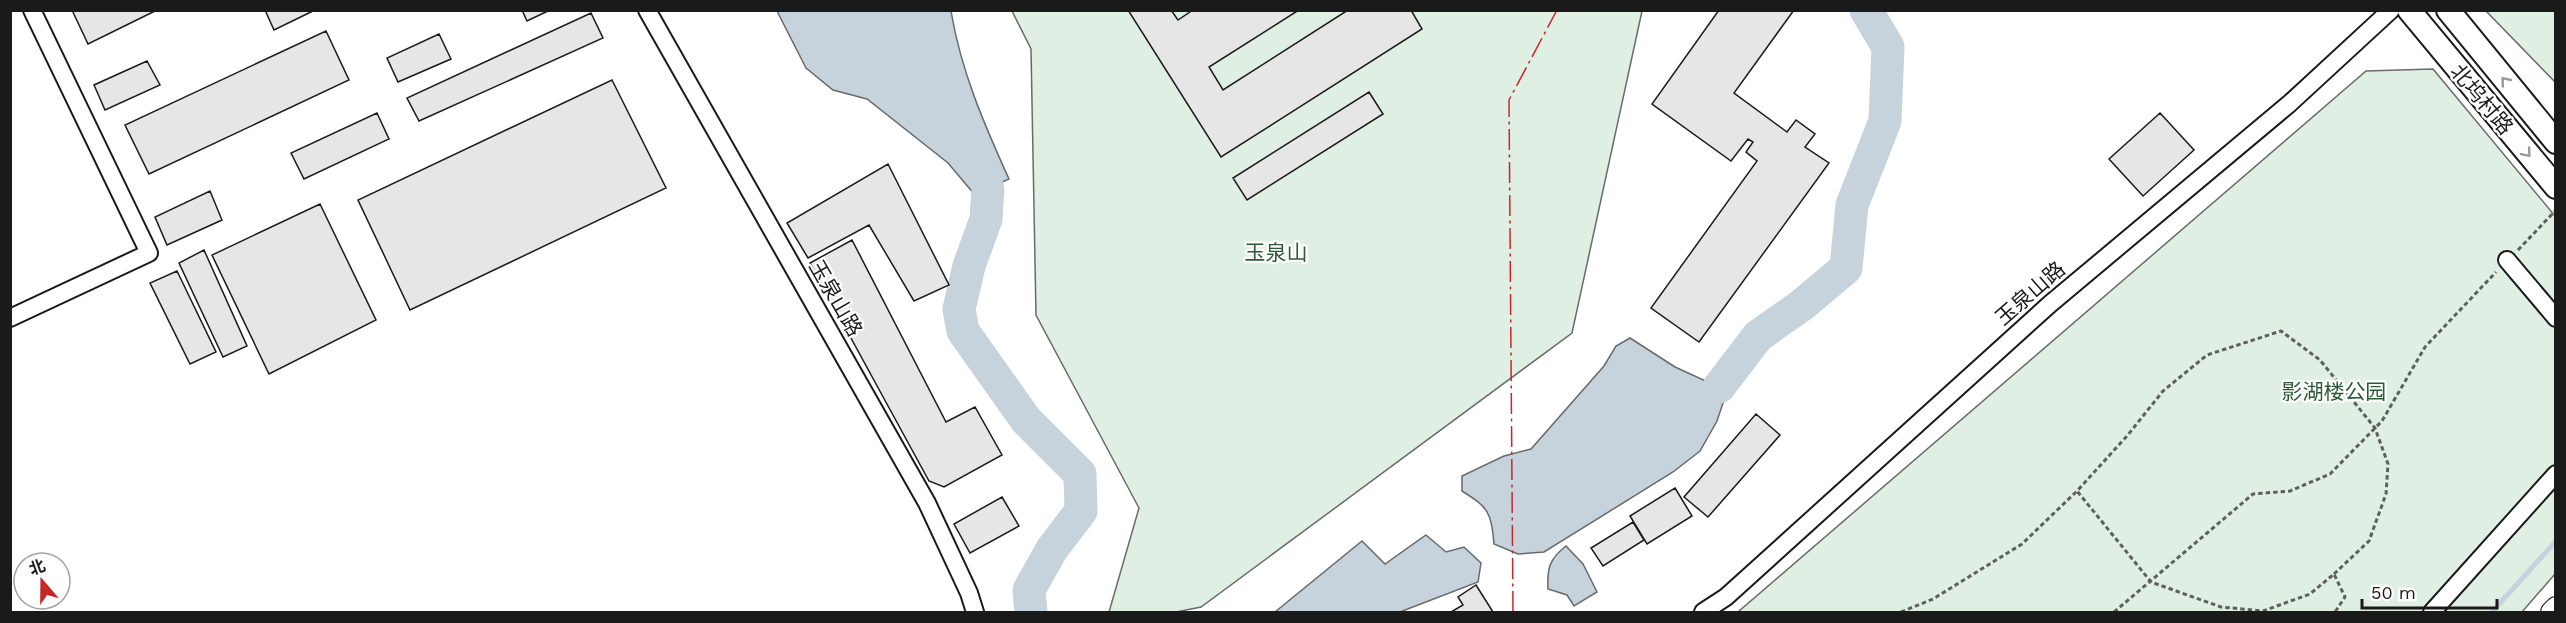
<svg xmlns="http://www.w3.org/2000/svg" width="2566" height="623" font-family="'Work Sans','Noto Sans SC',sans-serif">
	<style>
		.green { fill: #e0efe3; stroke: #6a6a6a; stroke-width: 1.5 }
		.water { fill: #c6d2dc; stroke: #6a6a6a; stroke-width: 1.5 }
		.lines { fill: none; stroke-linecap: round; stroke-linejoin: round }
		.stream { stroke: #c6d2dc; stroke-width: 5 }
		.river { stroke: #c6d2dc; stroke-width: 33 }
		.building { fill: #e6e6e6; stroke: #1a1a1a; stroke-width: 1.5 }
		.minor-casing { stroke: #1a1a1a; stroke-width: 20 }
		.tertiary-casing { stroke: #1a1a1a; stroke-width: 22 }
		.secondary-casing { stroke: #1a1a1a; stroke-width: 26 }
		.path { stroke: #5f5f5f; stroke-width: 3; stroke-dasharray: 4.5 3; stroke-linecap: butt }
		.minor { stroke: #fff; stroke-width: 16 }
		.tertiary { stroke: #fff; stroke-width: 20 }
		.secondary { stroke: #fff; stroke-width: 22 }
		.power { stroke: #c62828; stroke-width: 1.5; stroke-dasharray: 21 4.5 3 4.5; stroke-linecap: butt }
		.oneway { stroke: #989898 }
		.labels { text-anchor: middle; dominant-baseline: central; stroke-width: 4.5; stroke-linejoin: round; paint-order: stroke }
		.street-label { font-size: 21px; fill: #1a1a1a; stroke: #fff }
		.park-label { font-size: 21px; fill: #2b5a34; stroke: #fff }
	</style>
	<rect width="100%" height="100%" fill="#fff"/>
	<path class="green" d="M1012 11H1642L1572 333 1201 607 1176 612H1109L1139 508 1036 315 1031 49Z
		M2486 11H2555V82Z
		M2433 69 2555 216V574L2522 612H1738L2366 71Z"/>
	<path class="water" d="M777 11H951C961 71 984 124 1009 179L975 195 948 163 867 99 833 90 806 68Z
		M1630 338 1675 367 1719 387 1725 397 1717 421 1700 451 1673 472 1544 552 1518 554 1494 544C1491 512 1489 508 1462 491V476L1504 456 1531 449 1604 366 1616 346Z
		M1426 535 1446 552 1464 547 1481 563 1478 582 1400 612H1275L1362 541 1385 564Z
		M1566 546 1583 564 1597 592 1574 606 1567 595 1548 589C1547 569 1549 559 1566 546Z"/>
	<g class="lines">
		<path class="stream" d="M2492 612 2556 541"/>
		<path class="river" d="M988 189 986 219 969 266 959 309 963 331 1026 420 1080 474 1081 511 1052 549 1029 590 1031 612
			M1719 387 1758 336 1802 305 1846 268 1852 205 1885 121 1888 47 1866 10"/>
	</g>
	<path class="building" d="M72 10H157L88 44Z
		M265 10H315L274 30Z
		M522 10H550L527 21Z
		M1128 10H1171L1178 20 1193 10H1299L1209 67 1223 90 1348 10H1411L1422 29 1221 157Z
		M1719 10H1794L1734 93 1787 132 1796 120 1815 134 1805 147 1829 163 1699 342 1651 308 1757 161 1746 152 1753 142 1748 139 1731 161 1652 104Z
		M591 13 603 38 419 121 407 98Z
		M326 31 349 80 149 174 125 125Z
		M439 34 451 59 398 82 387 58Z
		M147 61 160 85 105 110 94 85Z
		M612 80 666 188 410 310 358 200Z
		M1369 92 1383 114 1247 200 1233 178Z
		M377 113 389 139 304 179 291 153Z
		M2160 113 2194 150 2143 196 2109 159Z
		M888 164 949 285 914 301 869 225 808 258 787 223Z
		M210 191 222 220 167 245 155 217Z
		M320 204 376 320 269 374 212 255Z
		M852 240 946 422 975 407 1002 455 944 487 929 481 810 263Z
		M204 250 247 346 223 357 179 263Z
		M177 271 216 352 190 364 150 283Z
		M1756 414 1780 435 1708 517 1684 497Z
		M1675 488 1692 516 1647 544 1630 516Z
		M1002 497 1019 526 970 553 954 524Z
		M1633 522 1644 540 1603 566 1591 548Z
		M1476 585 1493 612H1451L1463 605 1458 597Z"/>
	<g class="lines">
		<defs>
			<path id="minor" d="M647 10 927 503 969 593 975 612
				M2507 260 2556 318
				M10 318 149 253 32 10
				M1703 612 1726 597 2050 304 2289 104 2391 10
				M2432 612 2556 474"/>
			<path id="tertiary" d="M2551 612 2556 607"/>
			<path id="secondary" d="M2409 10 2556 187
				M2448 10 2556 142"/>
		</defs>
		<use href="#minor" class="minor-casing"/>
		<use href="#tertiary" class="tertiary-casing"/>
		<use href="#secondary" class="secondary-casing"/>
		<path class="path" d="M2518 250 2556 210
			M2334 574 2369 541 2386 494 2388 464 2375 428 2320 360 2281 331 2207 355 2163 391 2127 436 2077 491 2151 582 2221 607 2263 611 2310 594 2334 574 2345 597 2335 612
			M1901 612 1933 599 2022 544 2077 491
			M2114 612 2253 494 2290 491 2330 474 2382 421 2425 347 2496 272"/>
		<use href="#minor" class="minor"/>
		<use href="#tertiary" class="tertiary"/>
		<use href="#secondary" class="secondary"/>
		<path class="power" d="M1513 612 1509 100 1557 10"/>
	</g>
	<defs><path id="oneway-chevron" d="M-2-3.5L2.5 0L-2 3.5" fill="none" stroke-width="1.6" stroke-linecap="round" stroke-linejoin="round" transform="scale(1.5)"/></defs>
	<g class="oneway">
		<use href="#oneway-chevron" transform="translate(2505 81) rotate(-129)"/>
		<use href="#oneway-chevron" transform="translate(2527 153) rotate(50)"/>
	</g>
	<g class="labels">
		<g class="street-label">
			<text transform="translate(2482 99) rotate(50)">北坞村路</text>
			<text transform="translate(2030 293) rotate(-41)">玉泉山路</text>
			<text transform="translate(836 298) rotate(60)">玉泉山路</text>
		</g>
		<g class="park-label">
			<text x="1276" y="252">玉泉山</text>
			<text x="2334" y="391">影湖楼公园</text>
		</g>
	</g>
	<rect width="2566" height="623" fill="none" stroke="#1a1a1a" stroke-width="24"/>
	<g transform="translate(42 581) rotate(340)"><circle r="28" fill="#ffffff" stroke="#a3a3a3" stroke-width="1.5"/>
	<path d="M0-4.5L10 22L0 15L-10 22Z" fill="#c62828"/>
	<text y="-9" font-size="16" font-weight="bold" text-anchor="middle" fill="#1a1a1a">北</text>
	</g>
	<path d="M2362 599v9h135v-9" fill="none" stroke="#1a1a1a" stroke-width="3"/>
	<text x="2371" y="599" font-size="18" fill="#1a1a1a" stroke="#ffffff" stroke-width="4.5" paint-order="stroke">50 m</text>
</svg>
